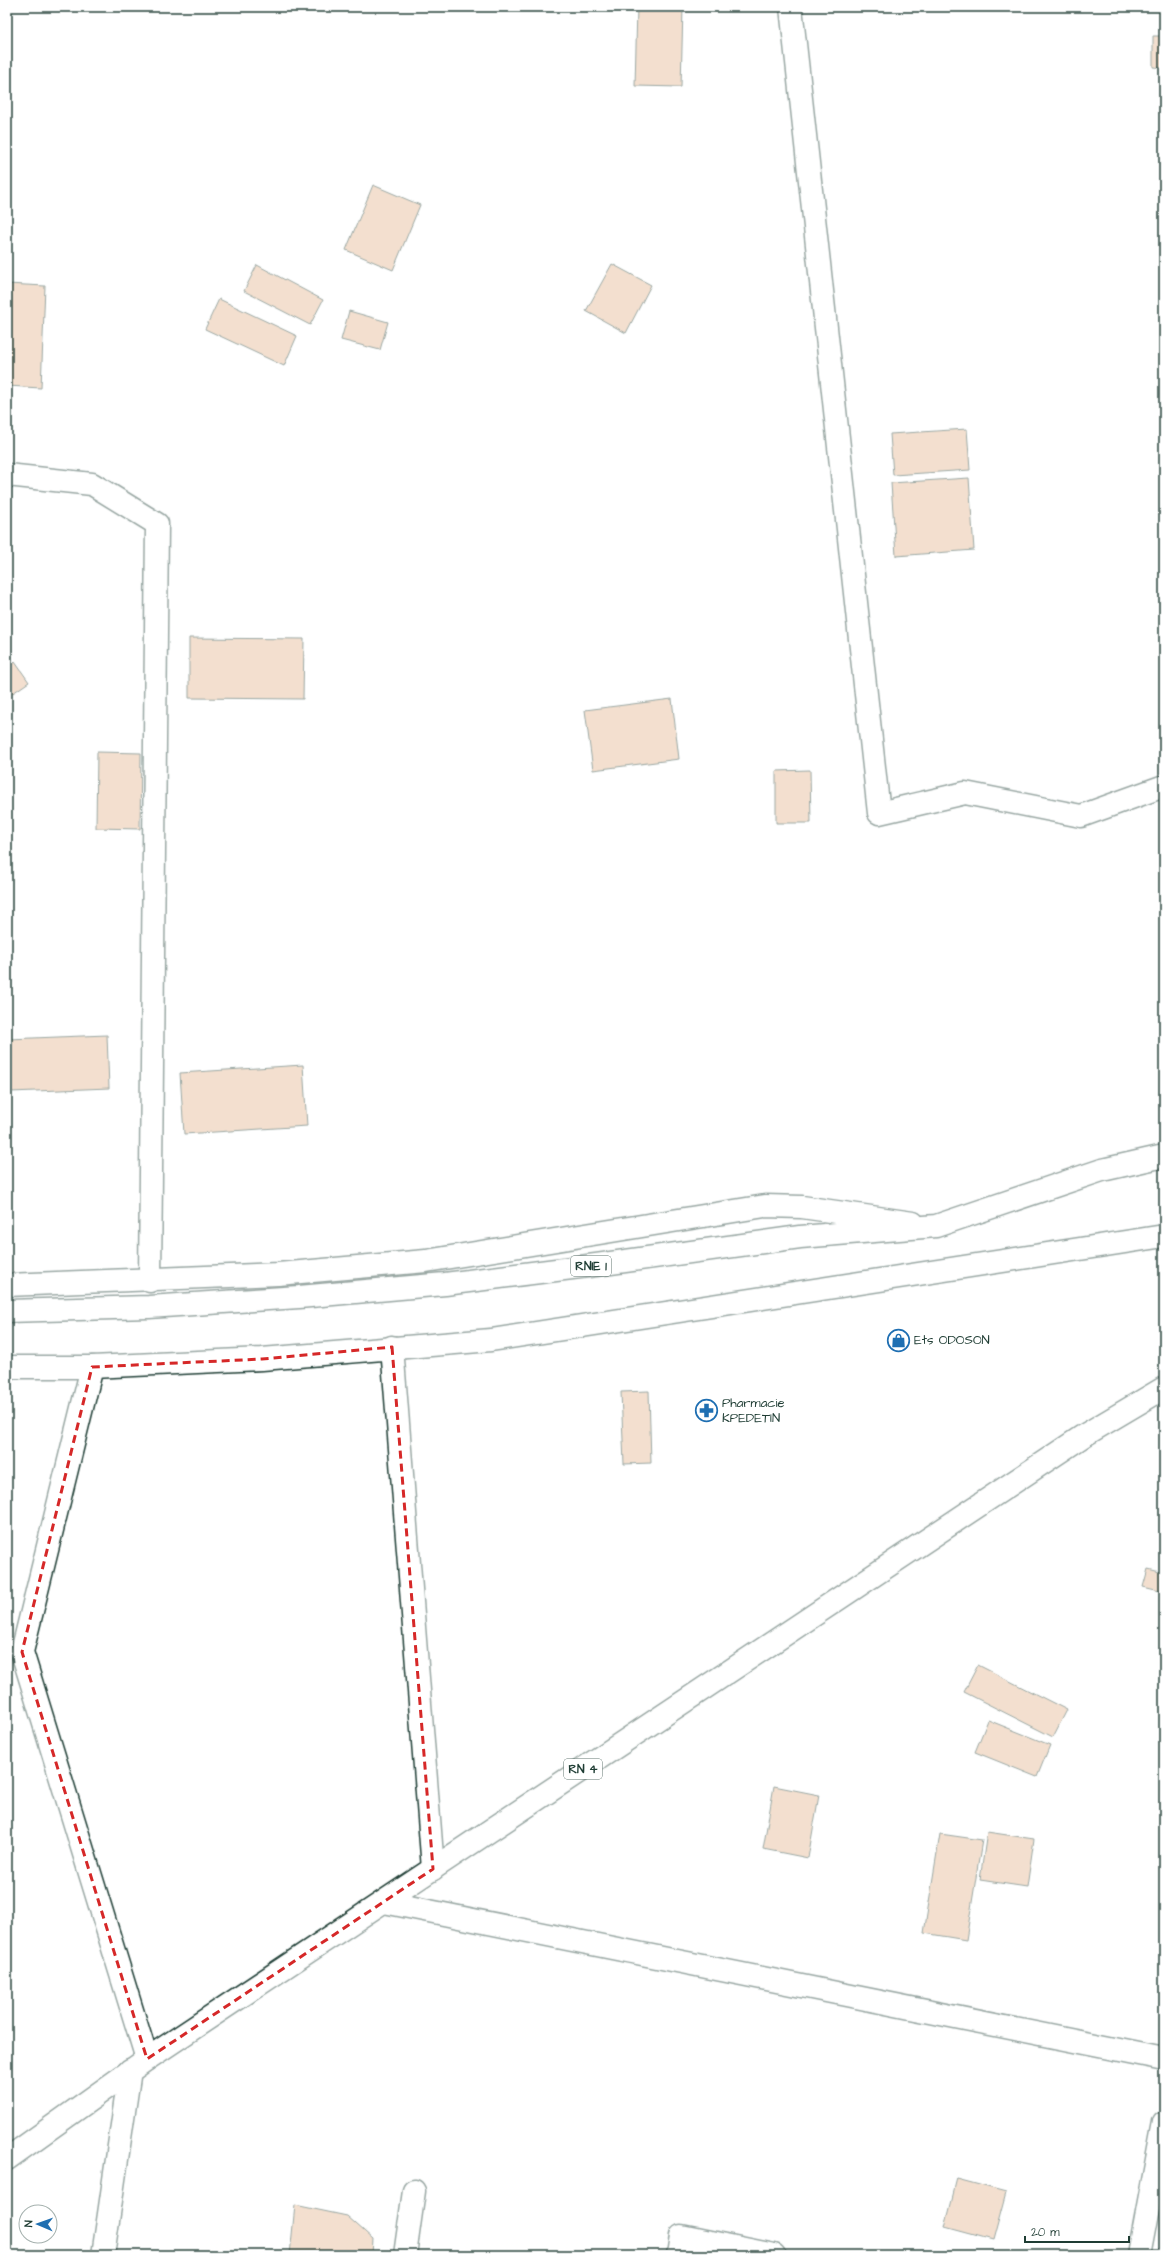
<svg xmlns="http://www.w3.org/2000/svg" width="1171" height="2262" font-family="'Architects Daughter',sans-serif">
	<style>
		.building { fill: #e5b995; stroke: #1f3d34 }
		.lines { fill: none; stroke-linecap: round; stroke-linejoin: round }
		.minor-casing { stroke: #1f3d34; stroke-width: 25 }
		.primary-casing { stroke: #1f3d34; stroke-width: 25 }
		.trunk-casing { stroke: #1f3d34; stroke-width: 25 }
		.minor { stroke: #fff; stroke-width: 22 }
		.primary { stroke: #fff; stroke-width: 22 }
		.trunk { stroke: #fff; stroke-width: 22 }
		.marked { fill: none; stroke: #d62828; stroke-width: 3; stroke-dasharray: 8 5; stroke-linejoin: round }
		.labels { text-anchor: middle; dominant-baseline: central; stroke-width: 3; stroke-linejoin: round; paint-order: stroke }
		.shield { fill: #fff; stroke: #627771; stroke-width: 1 }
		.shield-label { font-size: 12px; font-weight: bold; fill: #1f3d34 }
		.poi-label { font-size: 13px; fill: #1f3d34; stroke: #fff; text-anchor: start }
	</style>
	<rect width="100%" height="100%" fill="#fff"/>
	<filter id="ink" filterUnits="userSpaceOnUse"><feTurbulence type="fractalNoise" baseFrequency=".025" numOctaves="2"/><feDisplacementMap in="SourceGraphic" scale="8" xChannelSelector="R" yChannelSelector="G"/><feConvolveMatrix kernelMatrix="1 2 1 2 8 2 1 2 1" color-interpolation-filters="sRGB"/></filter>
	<g filter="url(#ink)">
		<path class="building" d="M637 7H683L681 87 635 86Z
			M1153 36H1164V68L1153 67Z
			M373 185 420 205 393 270 346 250Z
			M612 264 651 285 626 333 586 311Z
			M257 265 323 300 310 325 244 291Z
			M7 284 45 286 41 388 7 386Z
			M219 299 297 336 284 366 205 329Z
			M349 311 388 322 380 350 341 340Z
			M967 429 970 470 893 475 890 434Z
			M969 478 974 550 896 556 891 483Z
			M189 638 304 639 303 699 189 698Z
			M15 662 29 682 7 697V668Z
			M672 699 679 759 593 770 585 710Z
			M97 752 141 753 140 829 96 828Z
			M810 770 811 823H776V771Z
			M107 1035 109 1088 11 1092 8 1039Z
			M303 1065 307 1126 184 1134 180 1073Z
			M649 1391 651 1463 624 1464 621 1392Z
			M1148 1569 1164 1573V1592L1143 1587Z
			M978 1665 1067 1710 1053 1737 964 1692Z
			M988 1720 1050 1745 1037 1777 975 1752Z
			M774 1786 819 1795 808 1858 763 1849Z
			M987 1832 1034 1839 1027 1887 980 1880Z
			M940 1834 982 1840 966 1940 924 1933Z
			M957 2179 1006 2192 993 2240 945 2227Z
			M295 2205 347 2216 373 2239 372 2255H290Z"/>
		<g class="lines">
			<defs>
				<path id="minor" d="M791 7 879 813 965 793 1081 816 1164 786
					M7 475 92 484 157 524 150 1281
					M7 1285 278 1274 426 1261 765 1206 802 1207 913 1223
					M392 1347 433 1869
					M92 1367 22 1652 147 2059
					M384 1902 1164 2059
					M103 2255 130 2070
					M405 2255 414 2191
					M678 2255 681 2236 774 2255
					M1139 2255 1164 2122"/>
				<path id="primary" d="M7 2159 147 2059 1083 1436 1164 1388"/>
				<path id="trunk" d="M7 1311 149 1307 299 1297 445 1284 596 1265 800 1237 936 1226 1102 1170 1164 1156
					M7 1367H92L262 1359 491 1340 1164 1236"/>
			</defs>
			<use href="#minor" class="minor-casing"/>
			<use href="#primary" class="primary-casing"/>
			<use href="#trunk" class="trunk-casing"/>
			<use href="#minor" class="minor"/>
			<use href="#primary" class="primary"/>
			<use href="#trunk" class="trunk"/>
		</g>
	</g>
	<path d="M0 0H1171V2262H0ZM392 1347 433 1869 147 2059 22 1652 92 1367 262 1359Z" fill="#fff" fill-opacity=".55" fill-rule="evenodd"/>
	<path class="marked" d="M392 1347 433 1869 147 2059 22 1652 92 1367 262 1359Z"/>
	<defs>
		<symbol id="shop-ring" viewBox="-11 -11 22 22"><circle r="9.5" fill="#fff" stroke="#1f6fb2" stroke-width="1.5"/><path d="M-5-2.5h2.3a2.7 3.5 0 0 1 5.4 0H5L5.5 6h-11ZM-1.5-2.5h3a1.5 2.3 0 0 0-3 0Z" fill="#1f6fb2"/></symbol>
		<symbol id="pharmacy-ring" viewBox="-11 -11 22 22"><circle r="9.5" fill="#fff" stroke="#1f6fb2" stroke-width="1.5"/><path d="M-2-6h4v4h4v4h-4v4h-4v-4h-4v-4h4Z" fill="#1f6fb2"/></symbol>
	</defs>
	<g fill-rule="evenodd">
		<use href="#shop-ring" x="886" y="1328" width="25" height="25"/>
		<use href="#pharmacy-ring" x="694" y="1398" width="25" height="25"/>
	</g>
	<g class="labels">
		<g class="shield">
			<rect x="571" y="1256" width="40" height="20" rx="3"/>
			<rect x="564" y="1759" width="38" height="20" rx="3"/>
		</g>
		<g class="shield-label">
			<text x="591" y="1266">RNIE 1</text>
			<text x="583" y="1769">RN 4</text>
		</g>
		<g class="poi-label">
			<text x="914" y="1340">Ets ODOSON</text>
			<text x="722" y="1403">Pharmacie<tspan x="722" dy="15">KPEDETIN</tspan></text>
		</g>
	</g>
	<rect width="1171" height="2262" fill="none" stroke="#fff" stroke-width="24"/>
	<rect x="12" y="12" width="1147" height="2238" fill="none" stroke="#1f3d34" stroke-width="1.5" filter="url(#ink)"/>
	<g transform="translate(38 2224) rotate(272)"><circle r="19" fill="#ffffff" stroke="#a5b1ae"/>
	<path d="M0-3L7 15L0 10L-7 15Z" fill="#1f6fb2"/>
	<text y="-6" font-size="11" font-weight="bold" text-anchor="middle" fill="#1f3d34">N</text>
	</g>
	<path d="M1025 2236v6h104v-6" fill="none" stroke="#1f3d34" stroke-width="2"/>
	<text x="1031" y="2236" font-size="12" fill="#1f3d34" stroke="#ffffff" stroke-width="3" paint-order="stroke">20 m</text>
</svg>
